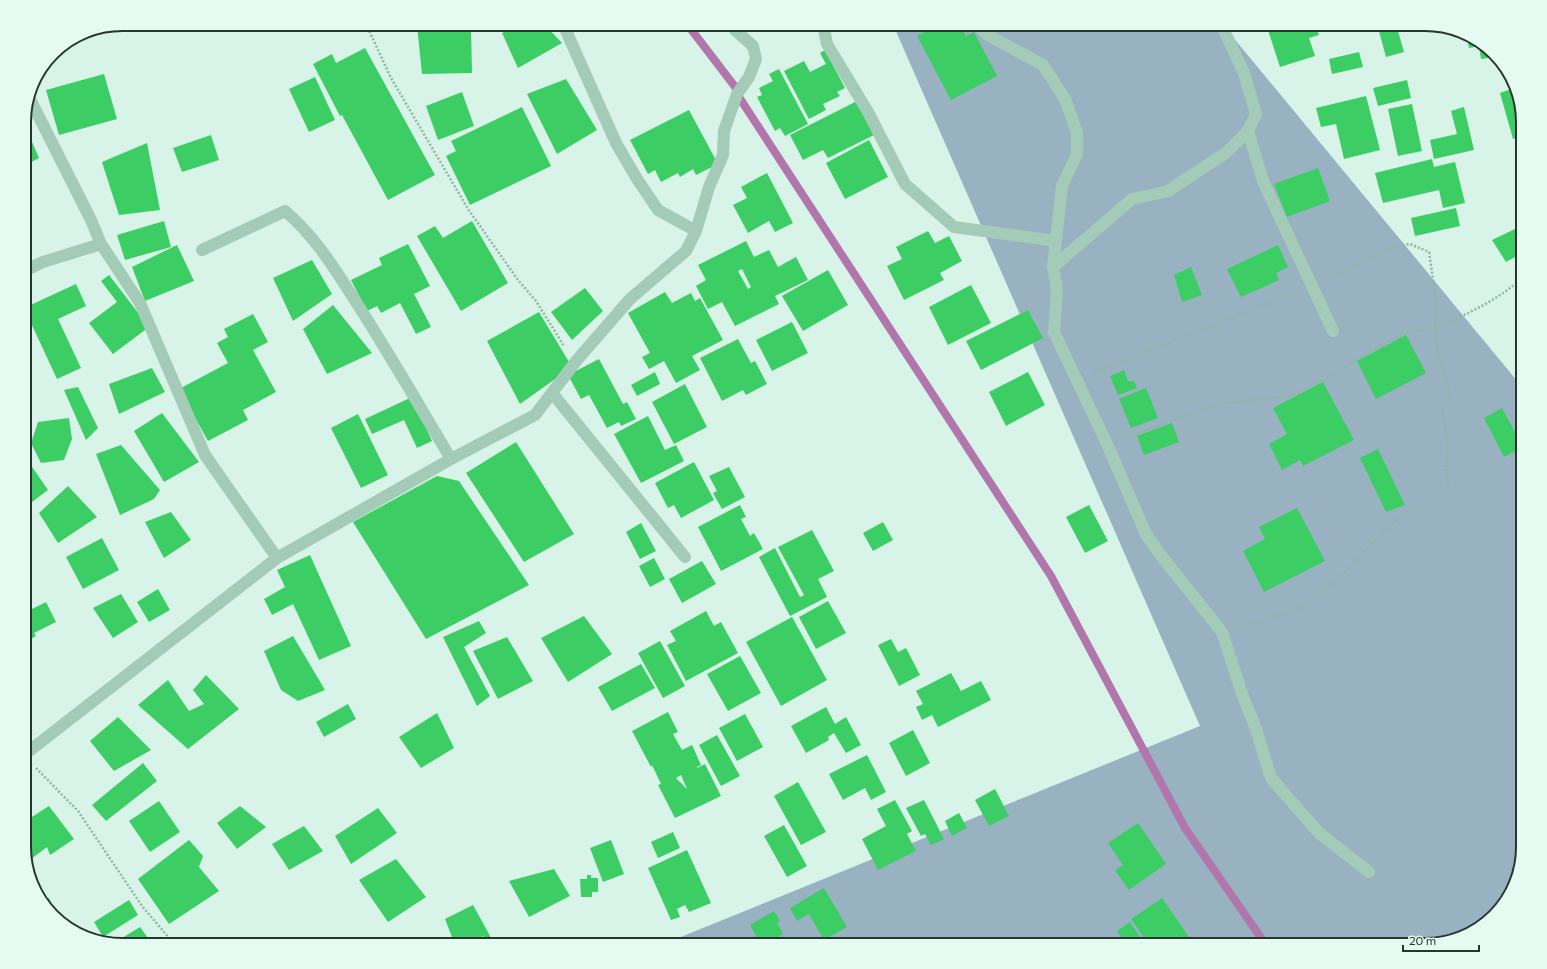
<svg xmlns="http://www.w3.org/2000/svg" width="1547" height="969" font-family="Commissioner,sans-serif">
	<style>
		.green { fill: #98b2c2 }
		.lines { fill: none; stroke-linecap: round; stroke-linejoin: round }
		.stream { stroke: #b176ac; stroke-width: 8 }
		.building { fill: #3ccd65; fill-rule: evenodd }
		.path { stroke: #8eb7a1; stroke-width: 2.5; stroke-dasharray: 2 2; stroke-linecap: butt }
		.minor { stroke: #a4cbb7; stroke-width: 12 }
		.rim { fill: none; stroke: #26362c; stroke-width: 2 }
	</style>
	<rect width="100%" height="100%" fill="#d8f3e7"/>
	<path class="green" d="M902 24H1222L1523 388V848L1507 901 1474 932 1426 945H661L1200 726 895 29Z"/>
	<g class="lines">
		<path class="stream" d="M687 24 736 88 737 94 1051 576 1185 828 1266 945"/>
	</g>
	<path class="building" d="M522 24H544L562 43 518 68 502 33Z
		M940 24H944L945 28 951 25 954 31 961 27 966 36 974 32 997 76 951 100 917 36Z
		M1266 24H1315L1319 35 1309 38 1315 56 1280 67Z
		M1377 24H1396L1404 52 1386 57Z
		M417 25 471 27 472 73 422 74Z
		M1467 37 1479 40 1495 57 1481 59 1479 46 1469 48Z
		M365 48 435 175 388 200 342 115 340 116 313 64 332 54 336 63Z
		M825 50 845 88 837 92 840 96 823 104 826 110 809 119 784 71 804 61 810 72 826 64 820 53Z
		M1359 52 1363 67 1332 74 1329 59Z
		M779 69 808 124 785 136 780 128 775 131 757 97 762 95 759 88 773 81 769 74Z
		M104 74 117 119 59 135 46 90Z
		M315 77 335 120 309 132 289 89Z
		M566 79 597 130 557 154 527 94Z
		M1407 80 1411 98 1378 106 1373 88Z
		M1514 88 1523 121V136L1513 139 1500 93Z
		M462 92 474 126 438 140 426 106Z
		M1366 96 1380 150 1344 159 1336 124 1321 127 1316 108Z
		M857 101 874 135 828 158 823 150 803 160 790 135Z
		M1412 104 1422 151 1398 156 1388 109Z
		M522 107 551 166 470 205 446 156 456 151 451 141Z
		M1464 107 1474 150 1434 159 1430 140 1457 134 1451 111Z
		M689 110 718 164 696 175 693 169 680 177 678 173 661 182 655 170 648 174 630 140Z
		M26 128 39 158 24 166V131Z
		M211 135 219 160 182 172 173 148Z
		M869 140 888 177 845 199 826 163Z
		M147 143 160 210 119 215 102 162Z
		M1432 159 1434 167 1455 162 1465 203 1443 208 1439 190 1383 203 1375 173Z
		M1318 168 1330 201 1287 217 1274 184Z
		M767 173 793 223 775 232 769 221 748 233 733 205 747 198 741 187Z
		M1456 208 1460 226 1415 236 1411 218Z
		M164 221 171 247 125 260 117 235Z
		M472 221 508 283 461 311 417 236 435 226 443 238Z
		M1515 229 1523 246V253L1506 262 1492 240Z
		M928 231 935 243 949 236 962 261 940 273 944 280 904 300 887 266 902 259 896 247Z
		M746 241 754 257 769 250 778 267 796 257 808 280 775 296 779 304 735 326 722 302 708 309 696 286 706 280 698 265ZM742 269 751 287 748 289 738 271Z
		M408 244 430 286 414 294 431 327 416 334 400 303 381 313 377 306 367 311 351 280 382 265 379 258Z
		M177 245 194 281 145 301 132 267Z
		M1278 245 1288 267 1276 273 1279 280 1241 297 1227 269Z
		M312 260 332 294 293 321 273 278Z
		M1191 267 1202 295 1182 302 1174 275Z
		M828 270 848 305 803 331 782 296Z
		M109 275 149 327 113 354 89 323 117 302 101 281Z
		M76 284 86 306 58 319 81 368 57 379 24 308Z
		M971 285 991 323 948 345 929 307Z
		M585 288 603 311 572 340 551 312Z
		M665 292 672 303 691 293 695 301 700 298 723 340 692 356 700 370 676 383 664 361 649 369 642 357 650 353 628 313Z
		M333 305 372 353 327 374 303 329Z
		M1028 310 1043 338 981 370 966 341Z
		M539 312 572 367 520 404 487 341Z
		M253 314 268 342 253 350 276 392 243 410 248 420 208 441 179 389 228 363 217 343 228 337 224 329Z
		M792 322 808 353 772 371 756 340Z
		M1406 335 1426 373 1376 399 1357 361Z
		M738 339 751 363 755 361 767 384 746 395 743 390 722 401 700 358Z
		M599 359 623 404 627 402 636 419 621 426 619 422 607 428 589 395 581 399 568 375Z
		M152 368 165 392 119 414 109 384Z
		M1124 370 1128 381H1134L1137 388 1118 395 1110 376Z
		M655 372 660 384 637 396 631 385Z
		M1028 372 1045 405 1006 426 989 392Z
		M1323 382 1354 440 1303 466 1300 460 1282 470 1269 444 1287 434 1273 408Z
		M685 384 707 427 674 444 652 402Z
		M78 387 98 428 86 440 64 390Z
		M1146 388 1158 418 1131 428 1119 399Z
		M412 397 432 441 417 448 404 420 372 434 365 419Z
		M1502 408 1523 447 1504 457 1484 418Z
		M162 413 199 462 164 482 134 431Z
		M358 414 388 475 361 488 331 428Z
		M648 416 665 450 676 445 684 461 641 483 614 434Z
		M69 418 72 439 64 460 41 463 31 443 38 422Z
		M1172 423 1179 442 1144 455 1137 436Z
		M516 442 574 534 524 562 466 473Z
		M121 445 160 490 154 499 120 515 96 454Z
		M1378 449 1405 505 1386 512 1360 458Z
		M24 455 48 490 24 508Z
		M694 462 714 500 681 518 674 505 668 508 655 483Z
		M729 467 745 497 722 509 713 493 717 491 709 476Z
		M437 476 459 481 529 585 426 639 353 522Z
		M68 486 97 517 58 543 39 513Z
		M740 505 746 517 741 519 750 536 754 533 763 549 721 571 698 527Z
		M1089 505 1108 541 1085 553 1066 517Z
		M1297 508 1325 561 1264 592 1243 551 1265 539 1259 527Z
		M171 512 191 540 164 558 145 522Z
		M883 522 893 540 873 551 863 533Z
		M641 523 656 551 640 559 626 532Z
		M812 530 834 571 818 579 827 597 790 616 759 557 775 548 800 597 804 595 778 547Z
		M102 538 119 570 83 589 66 557Z
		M310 555 351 646 319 660 293 604 272 615 264 599 285 587 277 570Z
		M654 558 665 579 650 587 639 566Z
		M702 561 716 584 682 603 669 579Z
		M158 589 170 610 149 622 137 602Z
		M121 594 138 622 113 638 93 608Z
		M828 601 846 633 816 649 799 617Z
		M46 602 56 622 34 633 36 636 24 643V613Z
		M706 611 714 626 721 622 738 653 686 681 667 645 676 641 670 631Z
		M584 616 612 654 568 682 541 638Z
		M792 617 827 680 781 706 746 642Z
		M479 621 486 633 464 647 490 696 477 706 443 637Z
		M293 636 325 690 298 701 281 690 264 651Z
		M507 637 533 681 498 699 473 651Z
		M891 639 898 652 906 648 920 675 899 686 878 645Z
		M660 641 685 686 663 698 638 653Z
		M740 656 761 693 728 711 707 674Z
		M641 664 655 688 612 711 598 687Z
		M951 673 961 691 981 681 991 700 938 727 932 715 922 720 916 707 923 704 916 691Z
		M206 675 239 709 188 749 138 705 168 680 189 711 204 704 193 690Z
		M348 704 356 719 324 737 316 722Z
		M826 707 835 724 846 717 861 745 846 753 834 733 828 737 829 740 806 753 791 726Z
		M668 712 678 732 673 734 682 750 692 745 701 765 697 767V768L705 764 721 796 675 818 658 785 661 784 652 765 651 767 632 731ZM681 775 687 789 676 778Z
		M437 713 454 748 421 768 399 737Z
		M745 714 763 747 737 761 719 728Z
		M118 717 151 750 114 771 90 741Z
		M913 730 930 763 906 776 889 743Z
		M717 735 740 776 721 786 699 745Z
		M867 755 886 792 871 800 865 788 843 800 829 774Z
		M143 763 157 781 106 821 92 805Z
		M798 782 826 832 801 845 774 796Z
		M995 789 1009 816 989 826 975 800Z
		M895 800 912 831 907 834 916 851 878 870 862 839 886 826 877 809Z
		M924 800 944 839 931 845 925 834 921 836 906 808Z
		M159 801 180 832 150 852 129 821Z
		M49 806 74 839 50 855 47 847 27 862 24 853V822Z
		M240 806 266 827 237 849 217 823Z
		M378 808 397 833 351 864 335 836Z
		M959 813 967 828 952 836 945 821Z
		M1138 823 1166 864 1129 890 1115 870 1123 865 1108 843Z
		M784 825 807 866 787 877 764 836Z
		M304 826 323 851 289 870 272 844Z
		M673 832 680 848 658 858 651 842Z
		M189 840 203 856 199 867 219 891 169 924 138 879Z
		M611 840 624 874 603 882 590 848Z
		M687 850 711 903 689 912 685 905 677 909 680 917 671 920 648 868Z
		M396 859 426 897 388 922 359 880Z
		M554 869 570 896 529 917 509 881Z
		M587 875H591V878H598V892H592V897H581L580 879H587Z
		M824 888 847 927 824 940 809 914 797 921 790 908Z
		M49 898 59 919H58L42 901Z
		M1162 898 1193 943 1190 945H1149L1131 919Z
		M129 900 138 915 103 937 94 922Z
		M473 905 489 934 494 945H477L475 940 487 935 455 945 445 919Z
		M774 911 780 921 777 923 783 934 764 945H761L750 925Z
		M1130 922 1145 945H1126L1117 931Z
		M140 927 153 945H122L114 943Z"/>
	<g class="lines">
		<path class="path" d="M366 24 391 78 468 209 518 280 536 301 564 346
			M1094 373 1190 334 1296 293
			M1125 438 1220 404 1295 395 1326 379 1364 355 1408 332 1435 328 1437 306 1429 252 1410 244 1394 246 1329 278
			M1240 627 1297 610 1339 579 1377 538 1401 515 1435 499 1448 487 1446 467 1448 447 1442 410 1451 395 1438 355 1435 328C1465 315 1499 300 1523 277
			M36 768 78 811 142 906 175 945"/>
		<path class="minor" d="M563 24 616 143 637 179 658 210 696 231
			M823 24 827 44 868 112 905 184 954 227 1056 241
			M977 24 986 34 1043 65 1065 99 1077 133V154L1062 186 1053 267 1057 289 1054 332 1107 444 1146 534 1159 553 1222 632 1242 694 1256 729 1271 778 1318 832 1369 872
			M29 97 91 220 101 244 140 303 205 455 277 558
			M1248 131 1263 181 1333 331
			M202 250 285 211C316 237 336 271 358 305 390 355 420 407 451 459
			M1053 267 1132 199 1168 191 1227 152 1248 131 1256 114 1244 73 1221 24
			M24 271 43 262 101 244
			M553 394 685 557
			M24 755 277 558 451 459 535 415 577 360 630 299 686 251 696 231 709 187 723 155 724 131 737 94 749 77 756 59 753 46 735 30 731 24"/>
	</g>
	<path d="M0 0H1547V969H0ZM122 31H1425A91 91 0 0 1 1516 122V847A91 91 0 0 1 1425 938H122A91 91 0 0 1 31 847V122A91 91 0 0 1 122 31Z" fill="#e5faf1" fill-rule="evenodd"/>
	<path class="rim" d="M122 31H1425A91 91 0 0 1 1516 122V847A91 91 0 0 1 1425 938H122A91 91 0 0 1 31 847V122A91 91 0 0 1 122 31Z"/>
	<path d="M1403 945v6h76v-6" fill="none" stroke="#26362c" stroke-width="2"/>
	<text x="1409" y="945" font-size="12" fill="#26362c" stroke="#e5faf1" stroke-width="3" paint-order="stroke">20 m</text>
</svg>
